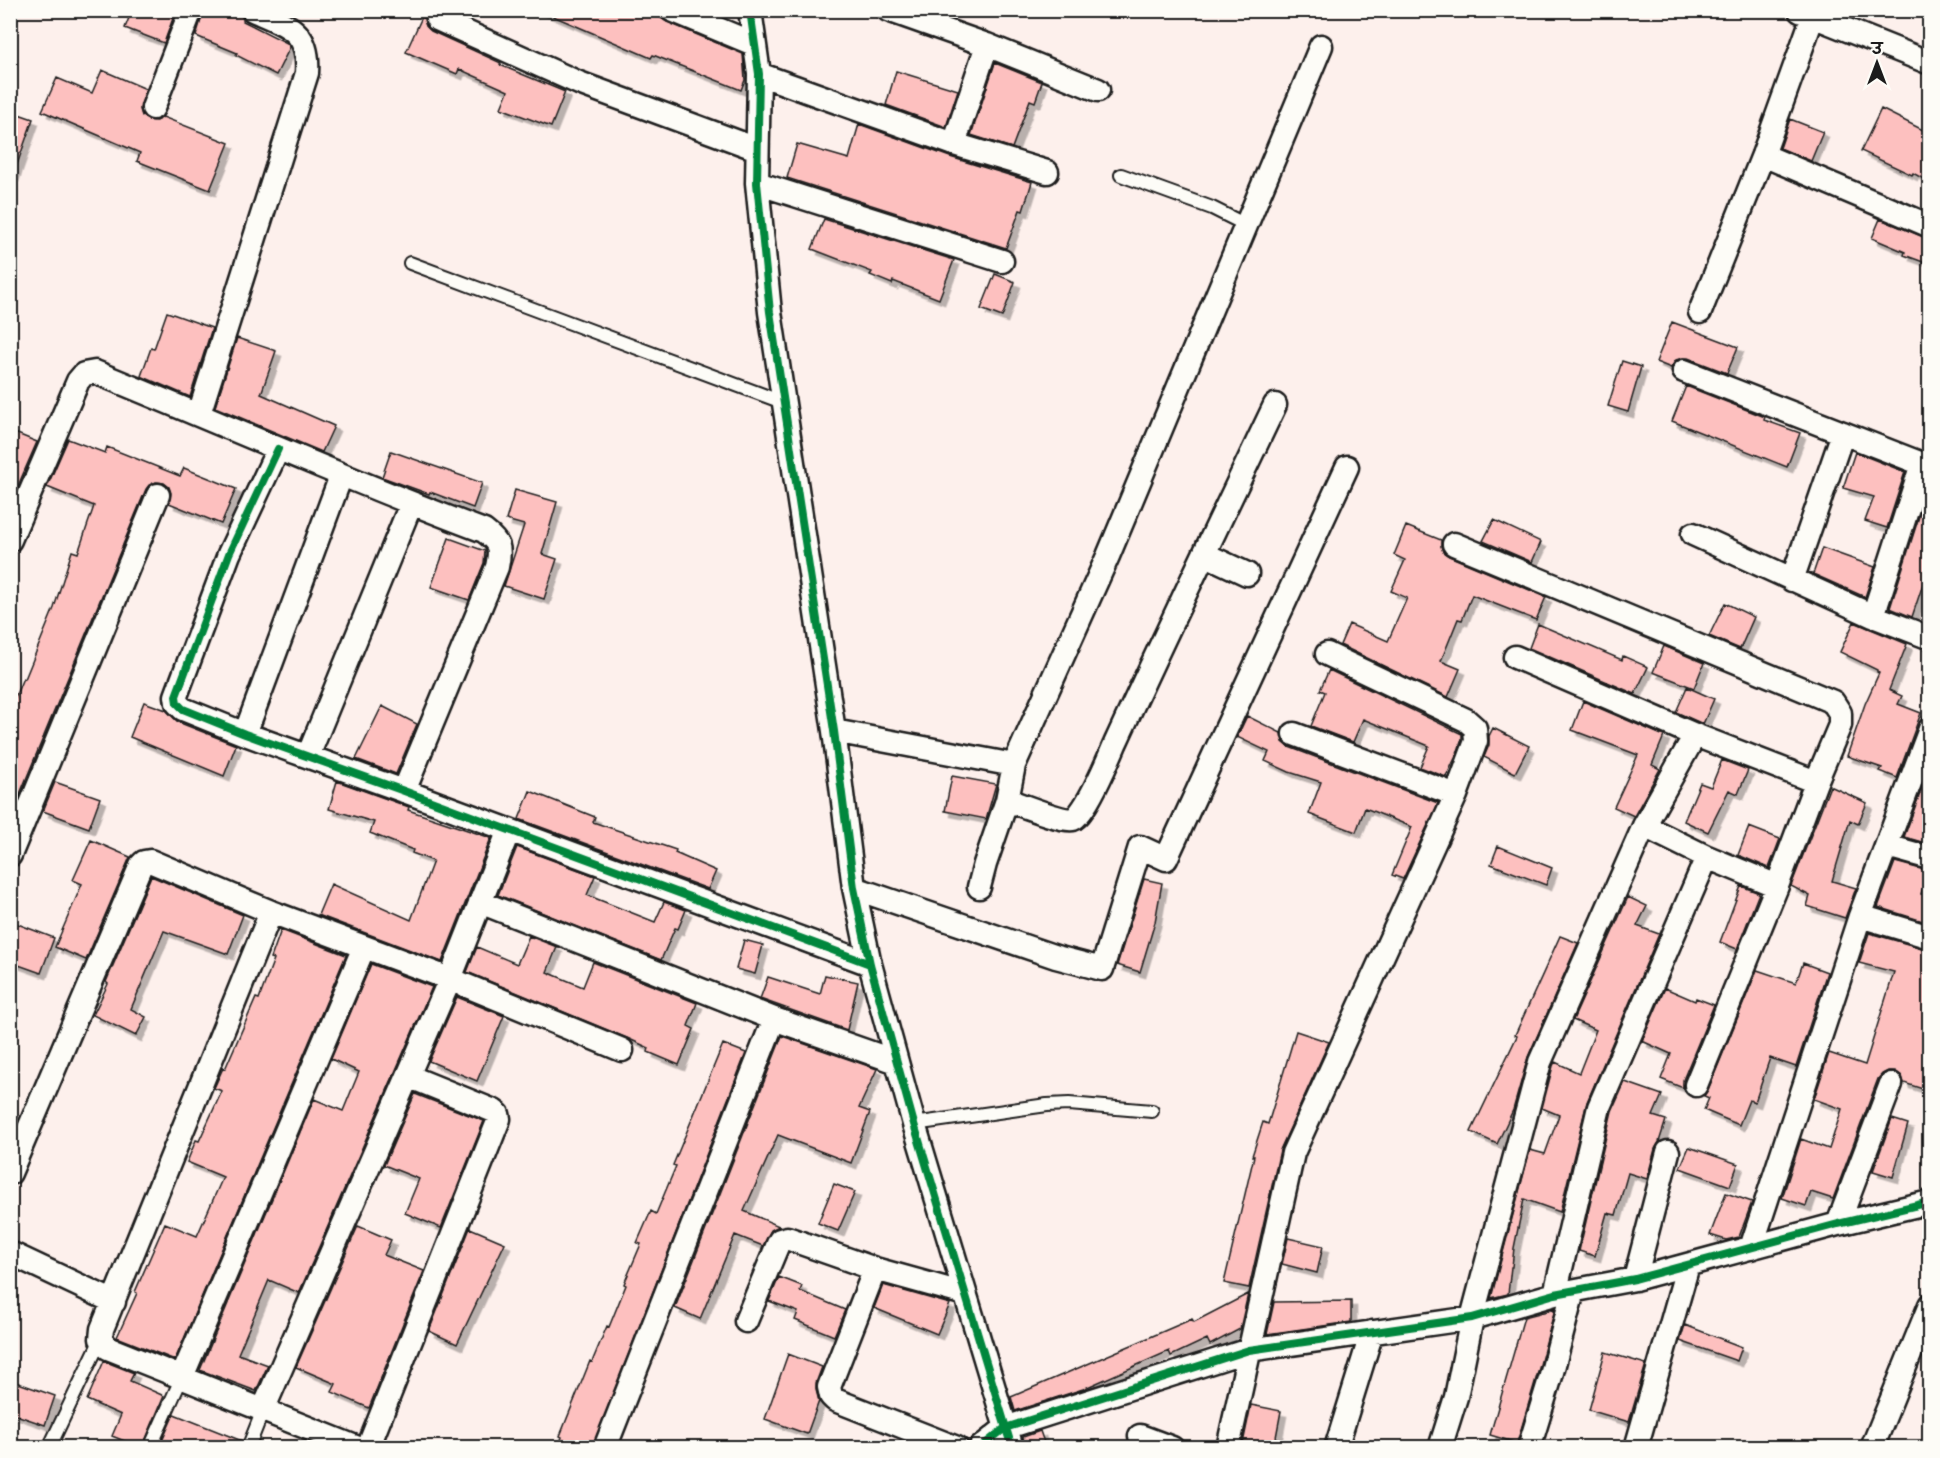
<svg xmlns="http://www.w3.org/2000/svg" width="1940" height="1458" font-family="'Balsamiq Sans','Playpen Sans Deva',sans-serif">
	<style>
		.building { fill: #fdc0bf; stroke: #1c1c1c; stroke-width: 1.5; filter: url(#shadow) }
		.lines { fill: none; stroke-linecap: round; stroke-linejoin: round }
		.service-casing { stroke: #1c1c1c; stroke-width: 16 }
		.minor-casing { stroke: #1c1c1c; stroke-width: 27 }
		.service { stroke: #fdfcf7; stroke-width: 12 }
		.minor { stroke: #fdfcf7; stroke-width: 22 }
		.cycleway-casing { stroke: #fdfcf7; stroke-width: 11 }
		.cycleway { stroke: #00873e; stroke-width: 8 }
	</style>
	<defs>
		<filter id="shadow"><feDropShadow dx="5.5" dy="5.5" stdDeviation="0" flood-color="#0004"/></filter>
	</defs>
	<rect width="100%" height="100%" fill="#fdf0ec"/>
	<filter id="ink" filterUnits="userSpaceOnUse"><feTurbulence type="fractalNoise" baseFrequency=".0167" numOctaves="2"/><feDisplacementMap in="SourceGraphic" scale="12" xChannelSelector="R" yChannelSelector="G"/><feConvolveMatrix kernelMatrix="1 2 1 2 8 2 1 2 1" color-interpolation-filters="sRGB"/></filter>
	<g filter="url(#ink)">
		<path class="building" d="M132 10H176L164 43 125 28Z
			M204 10H231L241 15 243 19V21L287 43 290 47 276 75 236 55 237 53 196 36Z
			M539 10H659L661 18 667 22 743 54 745 80 741 90 653 55 651 58Z
			M422 17 424 18 426 26 431 31 501 63 500 65 565 92 551 127 501 108 508 91 459 69 457 74 406 52Z
			M995 63 1042 82 1035 102 1030 100 1012 148 971 135Z
			M102 70 146 89 140 109 142 116 148 120 156 121 163 117 229 143 210 190 137 161 140 153 42 111 57 78 92 93Z
			M896 71 958 90 946 127 886 105Z
			M1881 109 1929 133V182L1913 173 1912 175 1861 151Z
			M10 111 33 119 13 176 10 175Z
			M1790 119 1823 132 1811 161 1780 148Z
			M859 124 950 157 1032 182 1023 211 1020 210 1006 248 787 178 797 144 849 159Z
			M824 219 954 260 939 299 893 281 892 284 870 275 872 272 812 249Z
			M1880 219 1929 239V254L1926 263 1904 255 1905 252 1872 238Z
			M995 274 1015 282 1002 317 981 309Z
			M167 312 212 328 190 397 141 376 151 348 154 349Z
			M1672 322 1738 347 1727 373 1688 358H1683L1676 360 1671 368 1656 362Z
			M237 338 276 351 261 394 334 426 322 452 215 407Z
			M1622 361 1641 367 1628 412 1608 406Z
			M1686 386 1765 417 1764 420 1800 433 1787 467 1672 421Z
			M10 431 37 442 10 504Z
			M68 439 105 453 107 447 180 476 184 468 236 489 221 524 169 503 171 493 169 487 164 483 156 482 149 485 146 489 10 818V709L23 678 25 679 54 608 72 551 78 553 94 506 47 487Z
			M391 451 482 483 473 508 430 492 429 494 382 477Z
			M1855 452 1905 472 1887 528 1865 521 1874 497 1843 488Z
			M1929 485V566L1912 617 1890 608Z
			M515 490 557 502 542 554 557 559 544 599 504 586 524 525 506 520Z
			M1494 520 1541 542 1532 562 1483 541Z
			M1406 526 1441 540V546L1443 552 1449 556 1546 597 1536 620 1472 595 1462 620 1458 619 1441 661 1460 669 1448 697 1340 645 1349 624 1388 641 1407 598 1391 591 1405 560 1394 555Z
			M449 538 485 551 484 563 469 600 431 587Z
			M1822 548 1875 567 1865 597 1813 574Z
			M1725 603 1754 617 1740 649 1709 636Z
			M1854 622 1907 644 1889 690 1902 696 1898 704 1921 713 1897 778 1880 771 1882 768 1847 756 1865 704 1879 673 1877 672V670L1840 652Z
			M1538 624 1622 660 1623 656 1648 667 1635 694 1529 648Z
			M1664 646 1704 663 1694 688 1653 672Z
			M1329 670 1462 734V739L1457 754 1446 777 1420 767 1429 746 1363 719 1353 742 1311 726 1325 692 1320 690Z
			M1687 687 1714 699 1703 724 1676 712Z
			M1583 701 1664 736 1652 765 1660 769 1634 816 1614 807 1638 755 1572 730Z
			M144 702 166 710 178 722 236 745 224 776 130 737Z
			M382 706 417 724 396 774 356 759Z
			M1247 716 1281 733 1283 742 1289 747 1438 803 1403 879 1392 875 1412 827 1365 808 1356 832 1309 814 1321 782 1289 772 1265 761 1269 752 1237 737Z
			M1493 728 1529 746 1515 773 1484 757 1489 745V736Z
			M1722 760 1748 770 1738 794 1729 790 1708 832 1684 821 1700 783 1711 787Z
			M1929 769V844L1904 837Z
			M952 776 996 784 986 819 945 811Z
			M337 781 409 807 408 810 491 838 442 962 318 915 331 884 411 920 433 861 412 853 413 850 370 833 374 822 329 809Z
			M55 782 100 798 89 828 43 811Z
			M1830 786 1867 803 1858 824 1850 820 1832 881 1856 888 1845 918 1807 906 1810 896 1791 886Z
			M530 791 595 817 593 822 676 850 675 853 716 871 708 889 519 819Z
			M1749 827 1780 839 1769 868 1738 855Z
			M91 840 130 857 86 960 55 947 82 884 73 880Z
			M1498 846 1552 868 1546 885 1491 864Z
			M517 847 595 876 587 895 655 922 664 902 686 910 678 929 675 928 661 960 498 895Z
			M1895 862 1928 871 1921 894 1929 896V923L1878 907Z
			M151 876 243 915 228 954 164 931 131 1009 146 1017 136 1036 93 1015 108 984 106 982Z
			M1144 879 1162 883 1155 922 1140 972 1117 965Z
			M1741 886 1759 893 1737 949 1720 942Z
			M1628 897 1647 906 1637 926 1659 934 1587 1102 1560 1212 1524 1199 1514 1248 1512 1267H1511L1508 1294 1491 1298 1530 1150 1545 1154 1559 1115 1542 1108 1553 1066 1555 1062 1579 1073 1596 1030 1573 1020Z
			M10 921 54 938 41 973 10 962Z
			M281 930 346 955 175 1360 117 1337 137 1293 135 1292 165 1223 197 1236 223 1177 187 1162 196 1140 199 1141 222 1091 214 1088 223 1068 225 1069 256 998 259 999 274 959 271 958Z
			M1869 933 1929 950V1091L1904 1083 1902 1076 1895 1071H1888L1882 1074 1878 1079 1833 1199 1811 1192 1806 1206 1782 1198 1801 1139 1829 1149 1842 1109 1814 1099 1829 1053 1865 1065 1894 972 1859 963Z
			M529 936 557 947 547 972 583 987 593 962 697 1003 688 1026 694 1029 679 1065 648 1052 649 1048 627 1038 467 972 477 947 517 964Z
			M1560 936 1578 943 1528 1057 1513 1110 1497 1144 1471 1132 1517 1036 1515 1035Z
			M744 940 763 945 755 974 736 969Z
			M1803 963 1827 972 1796 1067 1770 1058 1755 1102 1749 1100 1739 1125 1704 1110 1709 1098 1704 1096 1708 1090 1757 970 1796 983Z
			M371 964 432 987 299 1293 269 1280 238 1354 268 1365 256 1391 200 1370 314 1099 343 1111 359 1072 331 1059Z
			M825 975 858 982 847 1030 760 999 768 977 820 994Z
			M1665 988 1695 1001 1696 998 1714 1005 1683 1080V1088L1661 1079 1671 1054 1642 1041Z
			M457 997 504 1016 477 1081 429 1061Z
			M1296 1031 1329 1042 1280 1150 1249 1288 1224 1283 1254 1156H1252L1263 1122 1268 1124Z
			M782 1036 877 1069 859 1108 870 1112 851 1163 778 1135 744 1211 779 1226 771 1230 763 1246 735 1235 700 1319 675 1308Z
			M723 1044 746 1053 592 1448H558L562 1437 560 1436 590 1361 592 1362 607 1326 609 1327 626 1285 624 1284 641 1244 637 1243 651 1211 656 1214 676 1166 673 1165Z
			M1625 1082 1662 1095 1653 1116 1666 1120 1659 1142 1655 1149 1647 1179 1628 1173 1616 1215 1607 1213 1595 1256 1579 1251 1612 1111Z
			M415 1094 484 1121 441 1228 405 1213 419 1179 384 1165Z
			M1892 1119 1908 1124 1893 1177 1873 1171Z
			M1689 1147 1738 1164 1730 1186 1680 1168Z
			M834 1184 855 1192 838 1231 818 1223Z
			M1726 1193 1752 1202 1739 1237 1726 1240 1710 1235Z
			M358 1226 391 1240 384 1255 424 1271 369 1408 332 1392 336 1384 296 1367Z
			M470 1228 505 1243 457 1344 429 1331Z
			M1288 1238 1323 1246 1317 1273 1282 1264Z
			M779 1277 802 1286 800 1291 845 1310 834 1336 795 1320 798 1312 769 1301Z
			M883 1285 950 1304 937 1334 874 1308Z
			M1248 1294 1240 1329 1210 1345 1207 1339 1171 1356 1169 1351 1083 1389 1015 1411 1011 1397 1192 1319 1194 1322Z
			M1351 1301V1322L1267 1334 1274 1302Z
			M1555 1309 1538 1372 1517 1443 1490 1435 1524 1317Z
			M1685 1325 1742 1347 1737 1361 1680 1341Z
			M1605 1352 1646 1364 1629 1422 1589 1410Z
			M788 1354 822 1367 816 1383V1390L819 1401 807 1434 765 1419Z
			M104 1361 134 1373 130 1381 164 1396 142 1448 112 1436 121 1415 87 1400Z
			M10 1380 55 1396 45 1425 10 1413Z
			M1251 1405 1281 1411 1274 1448H1242Z
			M174 1414 242 1441 240 1448H159Z
			M1040 1431 1046 1448H1025L1023 1437Z"/>
		<g class="lines">
			<defs>
				<path id="service" d="M1121 175 1212 208 1246 225
					M410 263 782 402
					M914 1124 1047 1105 1069 1104 1152 1111
					M49 1448 101 1339
					M150 1448 182 1377
					M248 1448 263 1410"/>
				<path id="minor" d="M672 10 754 44
					M750 10 759 74 757 183 770 312 834 731 854 888 870 964 914 1124 1012 1448
					M888 10 987 45 1098 90
					M1800 11 1930 63
					M437 19 579 83 757 149
					M759 74 954 144 1047 172
					M153 108 191 10
					M954 144 987 45
					M1763 155 1930 226
					M757 183 1002 261
					M1700 312 1763 155 1813 16
					M1684 371 1930 467
					M199 414 307 73C310 29 287 26 253 10
					M278 449 229 554 176 696 177 703 183 709 245 734 404 791 870 964
					M1693 534 1873 616 1930 638
					M10 540 78 381 84 374 95 372C225 425 352 482 484 531 500 543 501 548 497 567L404 791
					M1454 544 1833 702 1840 713V725L1816 782 1777 886 1696 1085
					M1204 554 1247 574
					M1792 580 1843 433
					M1873 616 1922 464
					M1515 657 1695 735 1816 782
					M834 731 1014 765
					M245 734 341 476
					M1294 734 1456 795
					M308 756 411 504
					M1007 800C1019 804 1063 822 1073 819 1085 815 1109 758 1115 744 1167 631 1221 518 1275 405
					M1644 826 1707 857 1777 886
					M1887 846 1930 858
					M10 855 158 495
					M979 887 985 864 1007 800 1014 765 1108 556 1321 46
					M854 888 1056 957 1102 969 1140 847 1166 859 1347 467
					M480 902 774 1019 897 1062
					M271 912 102 1329 101 1339 108 1348 358 1448
					M1860 916 1930 937
					M10 1173 141 865 144 862 150 861 271 912 450 979 622 1050
					M1838 1224 1891 1084
					M1751 1248 1860 916 1930 729
					M10 1253 114 1302
					M875 1269 829 1387 831 1396 835 1400 957 1448
					M1635 1279 1668 1152
					M1555 1294 1599 1107 1707 857
					M746 1321 778 1244 780 1240 787 1238 875 1269 965 1294
					M182 1377 364 947
					M263 1410 450 979 509 830
					M1140 1436 1172 1448
					M368 1448 499 1119 498 1114 494 1111 408 1076
					M605 1448 774 1019
					M980 1448 1005 1428 1249 1350 1472 1318 1555 1294 1635 1279 1838 1224 1930 1202
					M1228 1448 1293 1153 1456 795 1476 741 1475 728 1466 720 1327 654
					M1336 1448 1372 1332
					M1440 1448 1456 1397 1472 1318 1540 1062 1644 826 1695 735
					M1529 1448 1551 1376 1573 1291
					M1636 1448 1688 1265
					M1872 1448 1930 1305"/>
			</defs>
			<use href="#service" class="service-casing"/>
			<use href="#minor" class="minor-casing"/>
			<use href="#service" class="service"/>
			<use href="#minor" class="minor"/>
			<defs>
				<path id="cycleway" d="M750 10 759 74 757 183 770 312 834 731 854 888 870 964 914 1124 1012 1448
					M278 449 229 554 176 696 177 703 183 709 245 734 404 791 870 964
					M980 1448 1005 1428 1249 1350 1472 1318 1555 1294 1635 1279 1838 1224 1930 1202"/>
			</defs>
			<use href="#cycleway" class="cycleway-casing"/>
			<use href="#cycleway" class="cycleway"/>
		</g>
	</g>
	<rect width="1940" height="1458" fill="none" stroke="#fdfcf7" stroke-width="36"/>
	<rect x="18" y="18" width="1904" height="1422" fill="none" stroke="#1c1c1c" stroke-width="2" filter="url(#ink)"/>
	<g transform="translate(1877 63)" stroke="#fdfcf7" stroke-width="4.5" paint-order="stroke">
	<path d="M0-4.5L10 22L0 15L-10 22Z" fill="#1c1c1c"/>
	<text y="-9" font-size="16" font-weight="bold" text-anchor="middle" fill="#1c1c1c">उ</text>
	</g>
</svg>
